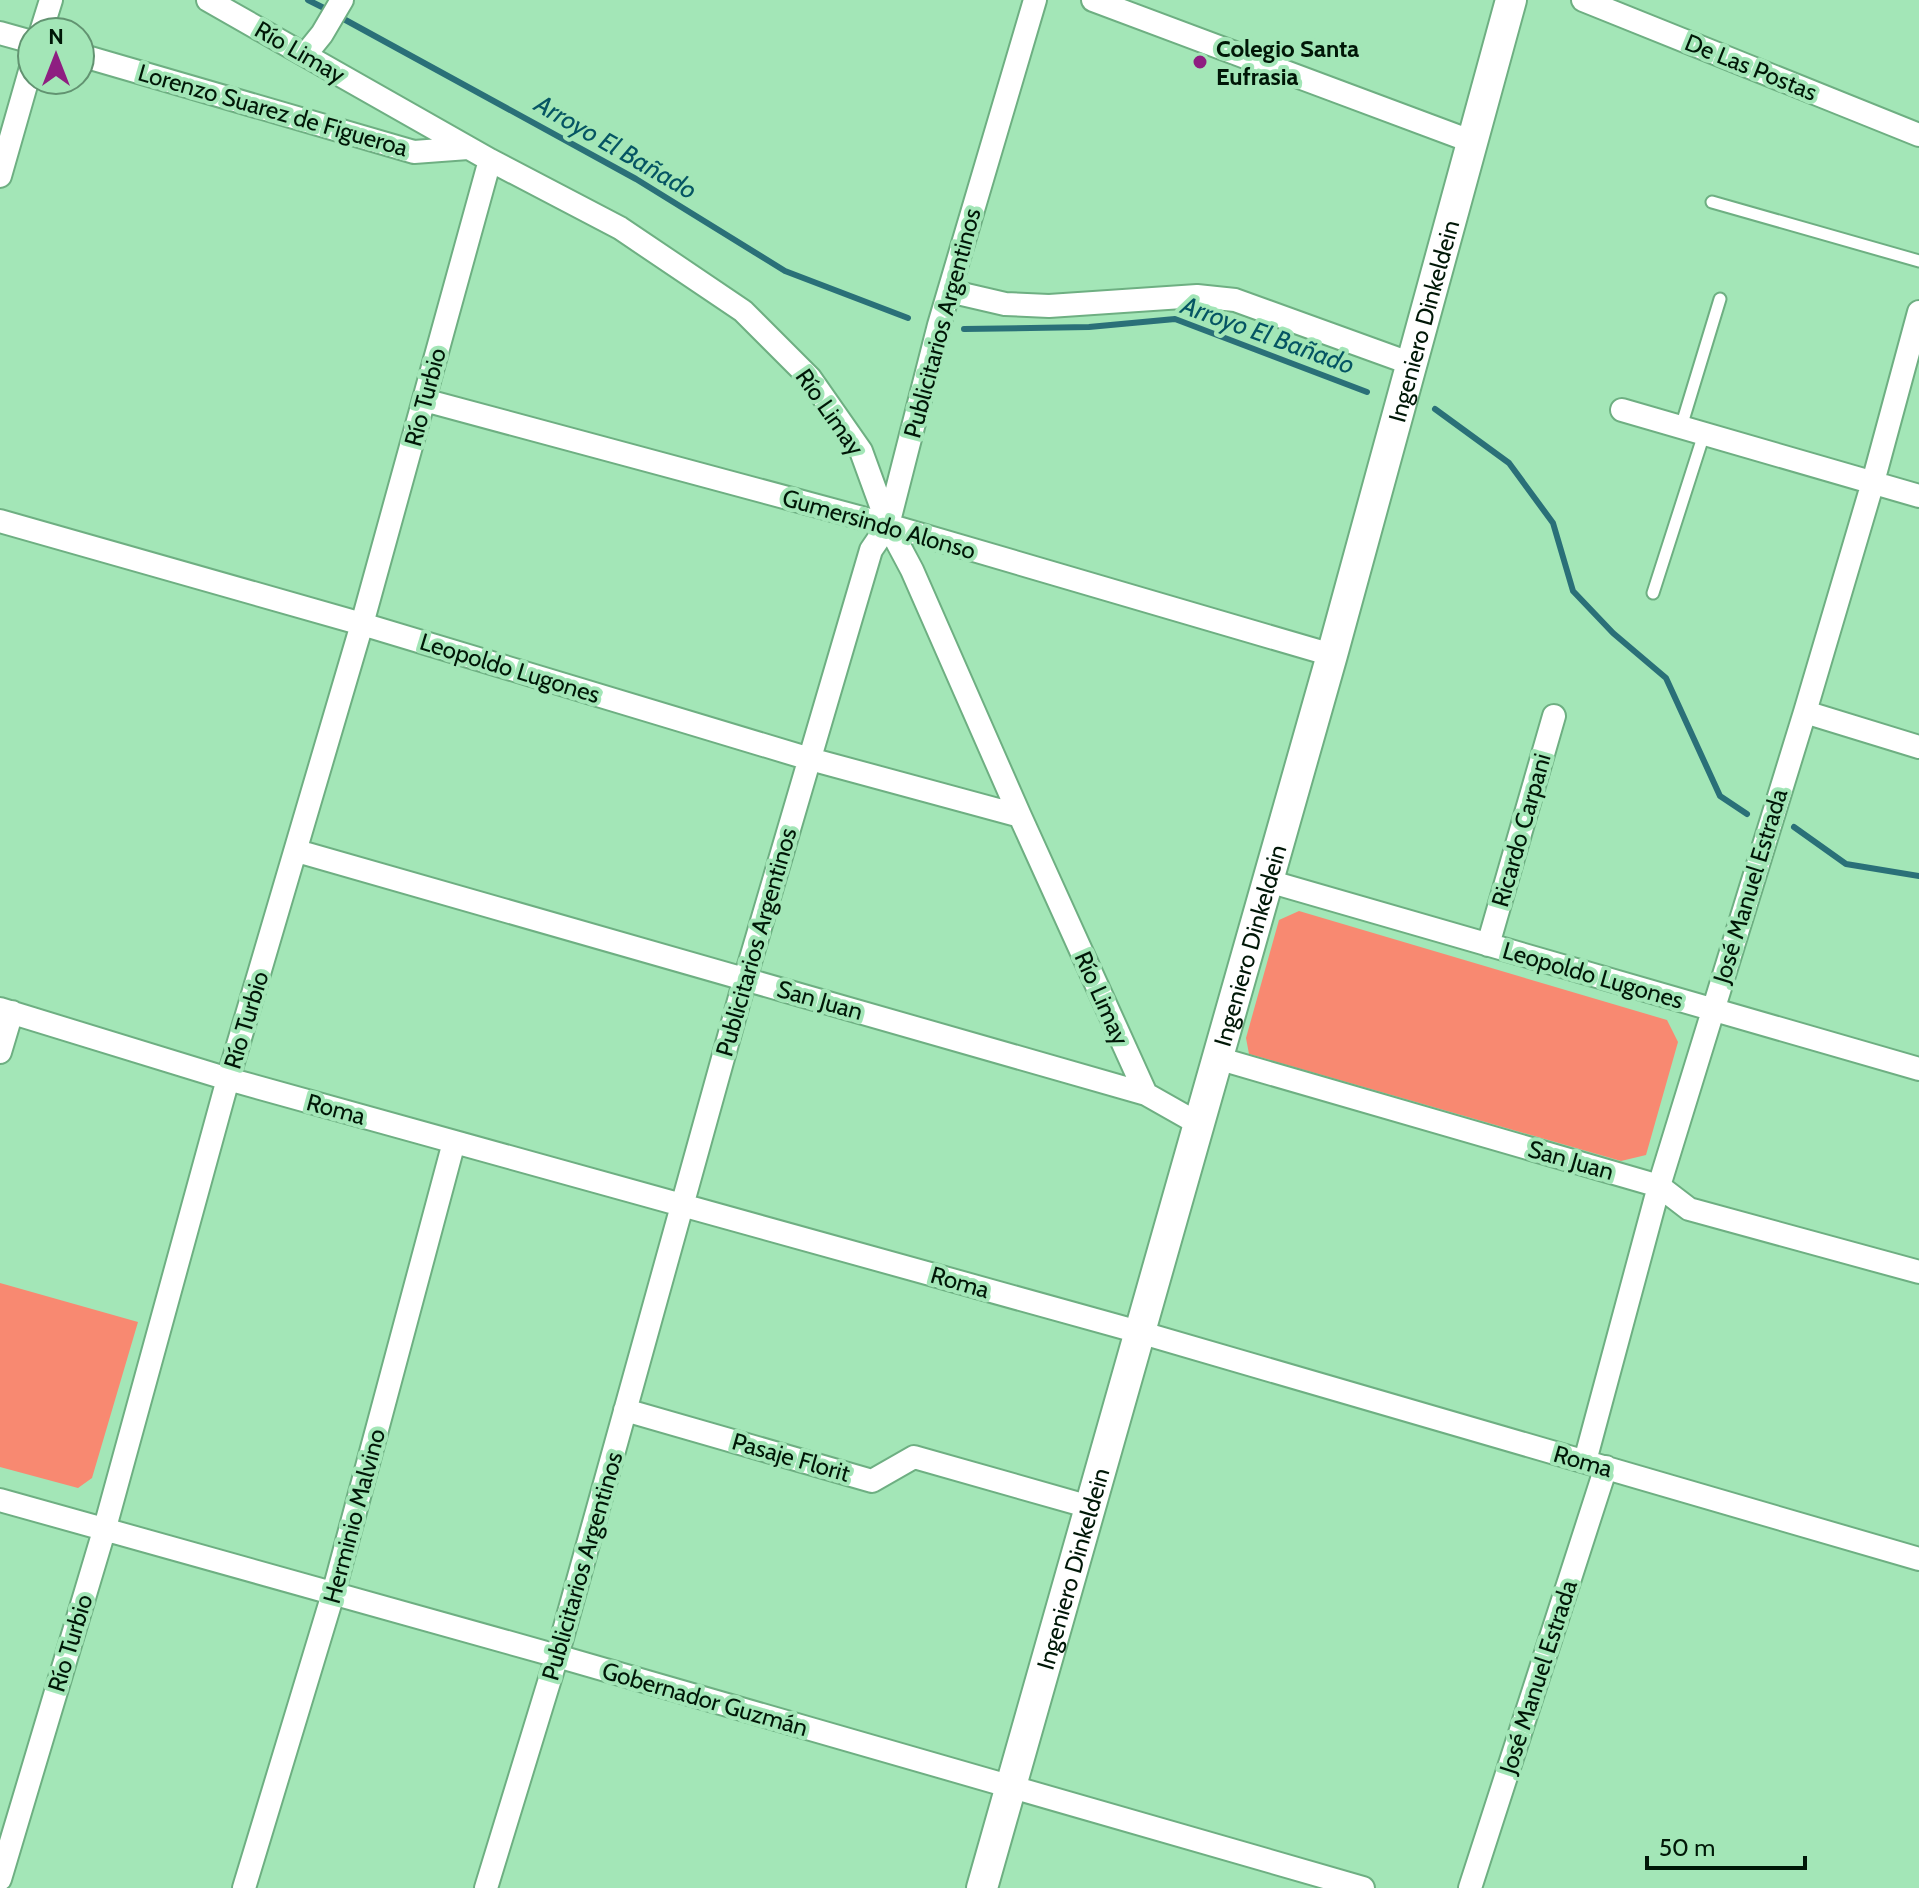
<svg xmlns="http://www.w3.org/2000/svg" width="1919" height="1888" font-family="Cabin,sans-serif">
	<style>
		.green { fill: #f88971 }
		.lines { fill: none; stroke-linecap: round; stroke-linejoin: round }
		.stream { stroke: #2a7078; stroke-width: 6 }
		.service-casing { stroke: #6eaf82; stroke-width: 15 }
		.minor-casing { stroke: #6eaf82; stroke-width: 26 }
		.secondary-casing { stroke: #6eaf82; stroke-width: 34 }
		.service { stroke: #fff; stroke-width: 11 }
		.minor { stroke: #fff; stroke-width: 22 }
		.secondary { stroke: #fff; stroke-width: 30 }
		.poi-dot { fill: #8e1e81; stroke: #a3e6b7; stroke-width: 3 }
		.labels { text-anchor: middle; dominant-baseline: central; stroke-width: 8; stroke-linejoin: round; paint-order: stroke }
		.poi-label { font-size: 24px; font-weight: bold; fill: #001707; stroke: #a3e6b7; text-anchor: start }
		.street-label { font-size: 24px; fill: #001707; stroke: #a3e6b7 }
		.water-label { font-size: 26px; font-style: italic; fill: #055563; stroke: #a3e6b7 }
	</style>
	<rect width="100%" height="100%" fill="#a3e6b7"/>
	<path class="green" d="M1299 911 1667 1020 1678 1042 1646 1155 1621 1161 1249 1054 1246 1038 1279 920Z
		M0 1283 138 1322 92 1478 78 1488 0 1467Z"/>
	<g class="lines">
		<path class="stream" d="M308 0 330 11
			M340 17 636 179 785 271 908 318
			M964 329 1089 327 1175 319 1367 392
			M1435 409 1509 463 1553 523 1573 591 1613 633 1666 678 1720 796 1747 814
			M1794 827 1846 864 1919 876"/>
		<defs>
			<path id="service" d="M1712 202 1919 261
				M1681 427 1720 299
				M1653 593 1704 434"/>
			<path id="minor" d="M208 0 490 160 620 228 743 311 810 378 861 451 888 525 912 570 1020 816 1146 1094
				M1093 0 1473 142
				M1583 0 1919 135
				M41 32 51 0
				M0 33 32 42
				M80 55 414 152 468 148
				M305 55 322 34 342 0
				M0 176 32 64
				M949 291 1005 304 1049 306 1197 296 1235 300 1412 364
				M424 400 888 525 1332 655
				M1622 410 1919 496
				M0 521 362 624 810 759 1020 816
				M1805 712 1919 747
				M297 851 1146 1094 1199 1124
				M1268 881 1919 1069
				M1488 945 1554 716
				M0 1009 228 1079 1139 1332 1919 1559
				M0 1052 12 1012
				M1217 1058 1659 1186 1689 1209 1919 1272
				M625 1410 872 1481 914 1457 1090 1507
				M1585 1461 1659 1186 1805 712 1873 482 1919 312
				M0 1500 557 1656 1363 1888
				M0 1879 104 1531 228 1079 362 624 490 160
				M244 1888 333 1594 454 1142
				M486 1888 557 1656 745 979 871 550 888 525 939 325 1035 0
				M1470 1888 1606 1467"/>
			<g id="secondary">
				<path id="s1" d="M982 1888 1332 655 1511 0"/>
			</g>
		</defs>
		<use href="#service" class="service-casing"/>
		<use href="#minor" class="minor-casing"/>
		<use href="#secondary" class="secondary-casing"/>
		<use href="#service" class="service"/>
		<use href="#minor" class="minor"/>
		<use href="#secondary" class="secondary"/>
	</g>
	<circle class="poi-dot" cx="1200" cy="62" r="8"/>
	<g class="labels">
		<g class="poi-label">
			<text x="1216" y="48">Colegio Santa<tspan x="1216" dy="28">Eufrasia</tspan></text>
		</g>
		<g class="street-label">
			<text transform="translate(300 52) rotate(30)">Río Limay</text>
			<text transform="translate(1751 67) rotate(22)">De Las Postas</text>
			<text transform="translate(273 110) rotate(16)">Lorenzo Suarez de Figueroa</text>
			<text stroke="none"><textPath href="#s1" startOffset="1628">Ingeniero Dinkeldein</textPath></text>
			<text transform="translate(942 323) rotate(-75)">Publicitarios Argentinos</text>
			<text transform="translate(425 397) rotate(-75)">Río Turbio</text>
			<text transform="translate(830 412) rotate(55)">Río Limay</text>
			<text transform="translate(879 524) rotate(16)">Gumersindo Alonso</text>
			<text transform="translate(510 668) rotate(17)">Leopoldo Lugones</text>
			<text transform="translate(1521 830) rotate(-74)">Ricardo Carpani</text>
			<text transform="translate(1750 886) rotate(-73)">José Manuel Estrada</text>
			<text transform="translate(756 942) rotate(-74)">Publicitarios Argentinos</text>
			<text stroke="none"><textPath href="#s1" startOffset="980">Ingeniero Dinkeldein</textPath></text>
			<text transform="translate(1593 975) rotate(16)">Leopoldo Lugones</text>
			<text transform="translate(1102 998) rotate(66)">Río Limay</text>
			<text transform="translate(820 1000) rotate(16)">San Juan</text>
			<text transform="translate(246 1020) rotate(-73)">Río Turbio</text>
			<text transform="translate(336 1109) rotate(15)">Roma</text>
			<text transform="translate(1571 1160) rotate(16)">San Juan</text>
			<text transform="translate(960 1282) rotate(16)">Roma</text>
			<text transform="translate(791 1457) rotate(16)">Pasaje Florit</text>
			<text transform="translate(1583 1461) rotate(16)">Roma</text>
			<text transform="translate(354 1516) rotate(-75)">Herminio Malvino</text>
			<text transform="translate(582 1566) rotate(-74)">Publicitarios Argentinos</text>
			<text stroke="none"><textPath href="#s1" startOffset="332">Ingeniero Dinkeldein</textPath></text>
			<text transform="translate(70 1643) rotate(-73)">Río Turbio</text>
			<text transform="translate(1538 1677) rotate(-72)">José Manuel Estrada</text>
			<text transform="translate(705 1699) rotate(16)">Gobernador Guzmán</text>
		</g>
		<g class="water-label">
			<text transform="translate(616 147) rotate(30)">Arroyo El Bañado</text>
			<text transform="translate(1268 335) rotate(20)">Arroyo El Bañado</text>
		</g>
	</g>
	<g transform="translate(56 56)"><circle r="38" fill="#a3e6b7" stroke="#629371" stroke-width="2"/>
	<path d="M0-6L14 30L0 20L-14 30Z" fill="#8e1e81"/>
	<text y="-12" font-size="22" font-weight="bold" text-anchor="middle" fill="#001707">N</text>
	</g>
	<path d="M1647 1856v12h158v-12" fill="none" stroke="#001707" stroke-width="4"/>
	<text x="1659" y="1856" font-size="24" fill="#001707" stroke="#a3e6b7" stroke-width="6" paint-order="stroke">50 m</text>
</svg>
